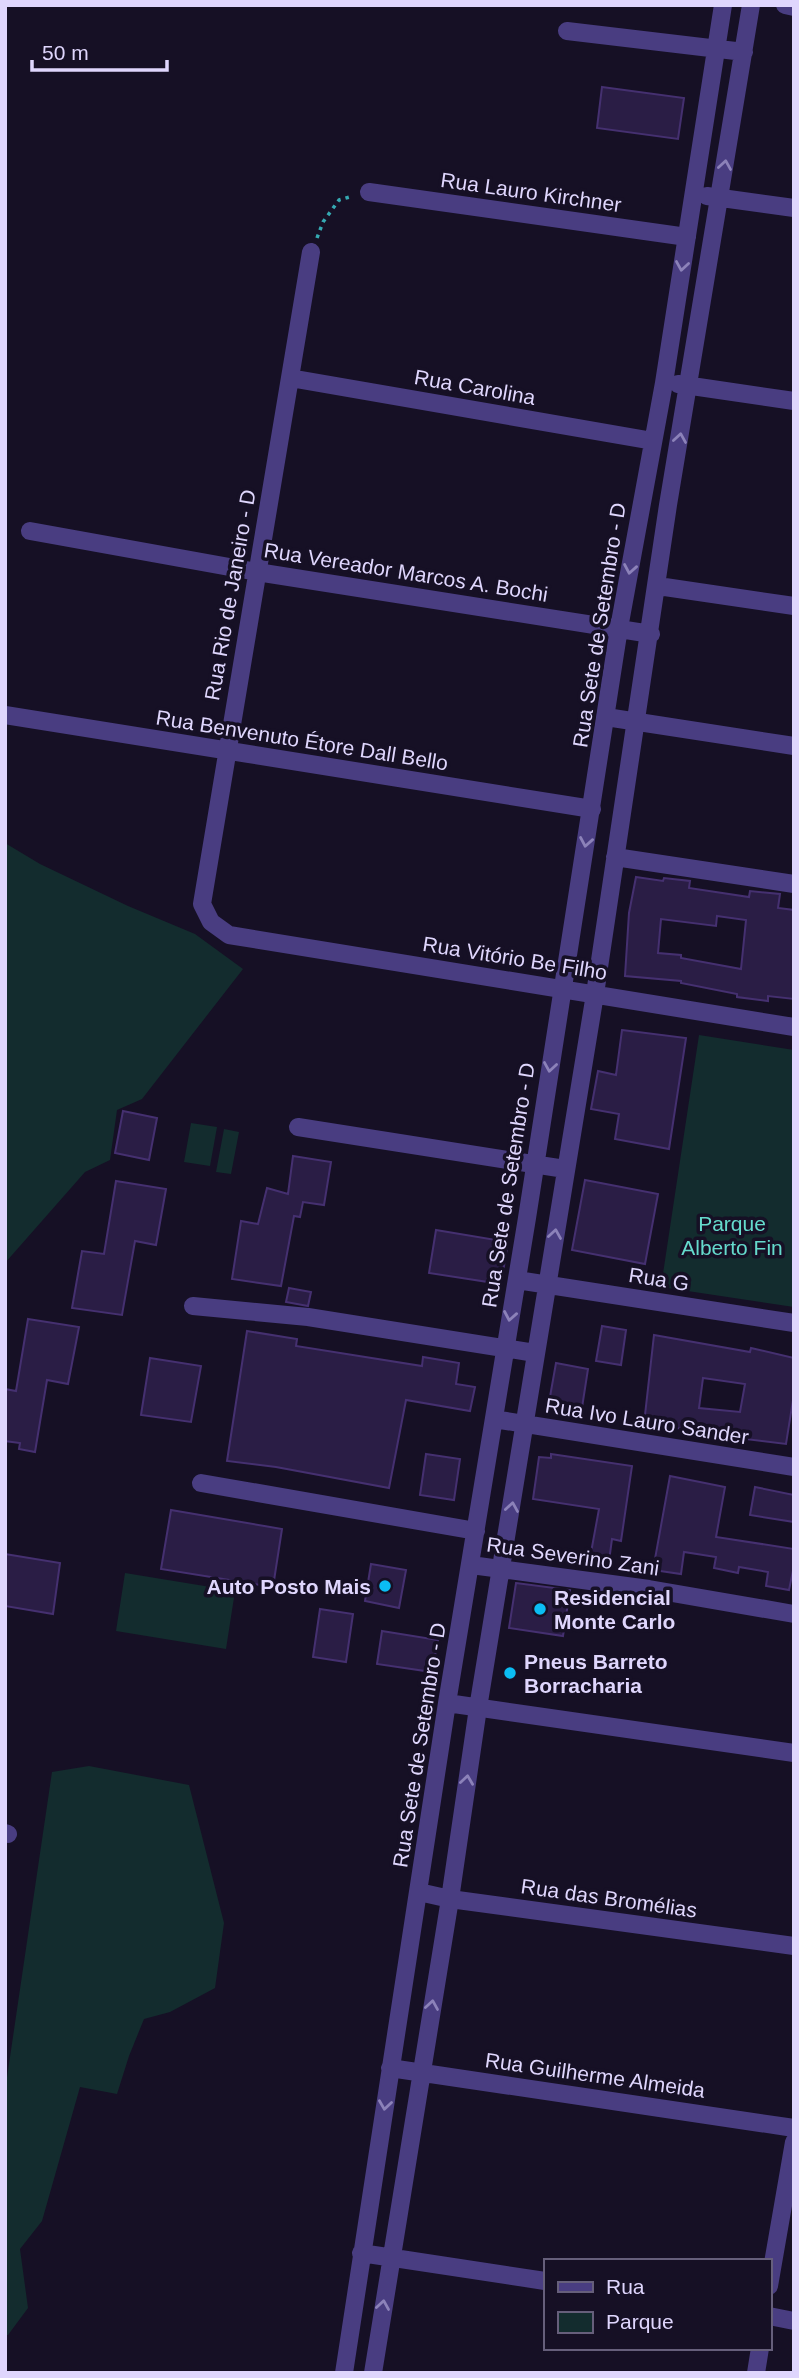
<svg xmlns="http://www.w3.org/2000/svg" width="799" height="2378" font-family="Helvetica,sans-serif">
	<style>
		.green { fill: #132c2e }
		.building { fill: #2a1d45; stroke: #453070; stroke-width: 2; fill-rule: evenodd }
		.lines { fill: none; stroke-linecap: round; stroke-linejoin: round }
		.path { stroke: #35a9b2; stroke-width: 3.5; stroke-dasharray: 3.5 5; stroke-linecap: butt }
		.minor { stroke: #493d81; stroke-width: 18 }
		.oneway { stroke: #8c82b9 }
		.poi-dot { fill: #0bbdf3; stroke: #161025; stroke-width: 2.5 }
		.labels { text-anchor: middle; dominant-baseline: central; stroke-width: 7; stroke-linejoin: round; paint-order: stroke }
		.street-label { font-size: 21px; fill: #dfd6fd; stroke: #161025 }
		.park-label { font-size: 21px; fill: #65dacc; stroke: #161025 }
		.poi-label { font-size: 21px; font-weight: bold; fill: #dfd6fd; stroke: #161025; text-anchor: start }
	</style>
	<rect width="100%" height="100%" fill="#161025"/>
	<path class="green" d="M5 843 40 864 128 906 195 934 243 969 142 1099 117 1110 110 1160 85 1172 5 1263Z
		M699 1035 794 1050V1307L661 1287Z
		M191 1123 217 1127 210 1166 184 1162Z
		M224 1129 239 1132 231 1174 216 1172Z
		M125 1573 235 1591 226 1649 116 1631Z
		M89 1766 189 1785 224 1923 215 1988 170 2012 144 2019 129 2056 117 2094 80 2087 42 2221 20 2249 28 2308 8 2335H5V2091L52 1772Z"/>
	<path class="building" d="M602 87 684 98 678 139 597 128Z
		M636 877 663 881 664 878 690 881 689 888 749 897 750 891 780 894 778 908 794 910V999L768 996V1001L737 997V994L681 983V981L625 976 629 913ZM717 916 746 920 741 969 681 958V955L658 953 661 919 716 926Z
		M622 1030 686 1038 669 1149 615 1139 619 1114 591 1109 598 1071 616 1075Z
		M123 1111 157 1118 149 1160 115 1153Z
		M293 1156 331 1162 324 1205 303 1202 300 1217 294 1216 281 1286 232 1279 241 1221 258 1224 267 1188 288 1194Z
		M585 1180 658 1194 645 1264 572 1250Z
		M116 1181 166 1189 156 1245 135 1241 122 1315 72 1308 82 1251 104 1254Z
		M436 1230 508 1242 501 1284 429 1273Z
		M289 1288 311 1292 308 1306 286 1302Z
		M28 1319 79 1327 68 1384 47 1380 35 1452 19 1449 20 1443 5 1441V1389L16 1391Z
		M602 1326 626 1330 621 1365 596 1361Z
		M247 1331 297 1339 296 1346 422 1366 423 1357 459 1363 456 1384 475 1387 470 1411 406 1400 389 1488 276 1467 227 1461Z
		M654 1335 750 1352 751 1348 794 1358V1394L786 1444 746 1439 745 1444 714 1441 715 1433 644 1424ZM703 1378 745 1384 740 1412 699 1408Z
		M150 1358 201 1366 191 1422 141 1415Z
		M556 1363 588 1369 581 1414 548 1408Z
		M426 1454 460 1459 454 1500 420 1495Z
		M551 1454 632 1466 621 1541 612 1539 609 1561 590 1558 599 1509 533 1499 539 1457 551 1458Z
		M670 1476 725 1487 716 1537 794 1549V1566L789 1590 766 1586 768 1572 739 1567 738 1573 714 1568 716 1557 684 1552 681 1574 653 1570Z
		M755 1487 794 1495V1522L750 1515Z
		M171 1510 282 1529 273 1587 161 1569Z
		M5 1554 60 1563 53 1614 5 1606Z
		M371 1564 406 1570 399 1608 365 1601Z
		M516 1583 570 1590 563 1636 509 1628Z
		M320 1609 353 1614 346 1662 313 1657Z
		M382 1631 438 1640 432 1672 377 1664Z"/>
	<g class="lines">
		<path class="path" d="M317 238 323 222 339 200 353 196"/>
		<path class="minor" d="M785 5 794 7
			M567 31 744 52
			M369 192 687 237
			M707 196 794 208
			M311 252 202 904 211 922 229 935 794 1027
			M290 378 653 441
			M678 384 794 401
			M30 531 257 572 651 634
			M658 586 794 606
			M5 715 592 809
			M606 717 794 746
			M615 857 794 884
			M298 1127 565 1169
			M517 1280 794 1323
			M193 1306 308 1317 535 1353
			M494 1419 794 1467
			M201 1483 476 1531
			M471 1565 649 1589 794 1614
			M447 1703 794 1753
			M5 1833 8 1834
			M419 1892 450 1899 794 1946
			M390 2068 794 2128
			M361 2253 545 2281
			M769 2286 794 2142
			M769 2316 794 2321
			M344 2373 447 1703 527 1218 619 628 664 383 723 5
			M373 2373 450 1899 478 1708 595 994 668 505 751 5
			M756 2373 760 2348"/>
	</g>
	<defs><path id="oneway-chevron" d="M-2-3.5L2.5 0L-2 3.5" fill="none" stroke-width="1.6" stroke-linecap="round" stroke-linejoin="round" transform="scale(1.75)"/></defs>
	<g class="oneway">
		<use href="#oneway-chevron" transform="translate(725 165) rotate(-81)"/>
		<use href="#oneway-chevron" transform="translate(682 266) rotate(99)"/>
		<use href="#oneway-chevron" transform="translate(680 438) rotate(-81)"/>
		<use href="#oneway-chevron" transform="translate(630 569) rotate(100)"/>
		<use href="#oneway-chevron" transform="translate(586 842) rotate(100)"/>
		<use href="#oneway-chevron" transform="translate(550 1067) rotate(99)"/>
		<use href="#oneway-chevron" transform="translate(555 1234) rotate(-81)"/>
		<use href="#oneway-chevron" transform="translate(510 1316) rotate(100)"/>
		<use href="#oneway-chevron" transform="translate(512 1507) rotate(-81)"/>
		<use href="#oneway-chevron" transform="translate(467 1780) rotate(-82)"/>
		<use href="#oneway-chevron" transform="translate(432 2005) rotate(-81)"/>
		<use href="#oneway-chevron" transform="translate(385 2105) rotate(98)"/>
		<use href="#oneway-chevron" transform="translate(383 2305) rotate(-81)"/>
	</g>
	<g class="poi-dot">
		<circle cx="385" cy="1586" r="7"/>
		<circle cx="540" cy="1609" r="7"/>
		<circle cx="510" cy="1673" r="7"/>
	</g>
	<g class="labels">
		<g class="street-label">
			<text transform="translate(531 192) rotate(8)">Rua Lauro Kirchner</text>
			<text transform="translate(475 387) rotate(10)">Rua Carolina</text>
			<text transform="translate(406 572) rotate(9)">Rua Vereador Marcos A. Bochi</text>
			<text transform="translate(230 595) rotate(-80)">Rua Rio de Janeiro - D</text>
			<text transform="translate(599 625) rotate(-81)">Rua Sete de Setembro - D</text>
			<text transform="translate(302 740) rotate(9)">Rua Benvenuto Étore Dall Bello</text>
			<text transform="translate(515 958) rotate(9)">Rua Vitório Be Filho</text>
			<text transform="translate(508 1185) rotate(-81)">Rua Sete de Setembro - D</text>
			<text transform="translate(659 1279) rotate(9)">Rua G</text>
			<text transform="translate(647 1421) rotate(9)">Rua Ivo Lauro Sander</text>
			<text transform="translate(573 1556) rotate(8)">Rua Severino Zani</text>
			<text transform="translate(419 1745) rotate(-81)">Rua Sete de Setembro - D</text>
			<text transform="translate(609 1898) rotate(8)">Rua das Bromélias</text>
			<text transform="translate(595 2075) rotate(8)">Rua Guilherme Almeida</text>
		</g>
		<g class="park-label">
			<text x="732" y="1223">Parque<tspan x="732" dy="24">Alberto Fin</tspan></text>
		</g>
		<g class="poi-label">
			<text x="371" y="1586" text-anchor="end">Auto Posto Mais</text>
			<text x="554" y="1597">Residencial<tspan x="554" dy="24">Monte Carlo</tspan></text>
			<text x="524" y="1661">Pneus Barreto<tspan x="524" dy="24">Borracharia</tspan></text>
		</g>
	</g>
	<rect width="799" height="2378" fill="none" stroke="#dfd6fd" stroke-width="14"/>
	<rect x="544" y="2259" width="228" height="91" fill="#161025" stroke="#665f7b" stroke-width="2"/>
	<rect x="558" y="2282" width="35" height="10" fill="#493d81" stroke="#665f7b" stroke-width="2"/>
	<text x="606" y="2294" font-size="21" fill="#dfd6fd">Rua</text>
	<rect x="558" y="2312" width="35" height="21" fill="#132c2e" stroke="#665f7b" stroke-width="2"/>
	<text x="606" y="2329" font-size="21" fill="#dfd6fd">Parque</text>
	<path d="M32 60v10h135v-10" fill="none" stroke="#dfd6fd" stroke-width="3.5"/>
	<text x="42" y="60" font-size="21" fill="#dfd6fd" stroke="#161025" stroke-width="5" paint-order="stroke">50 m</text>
</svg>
